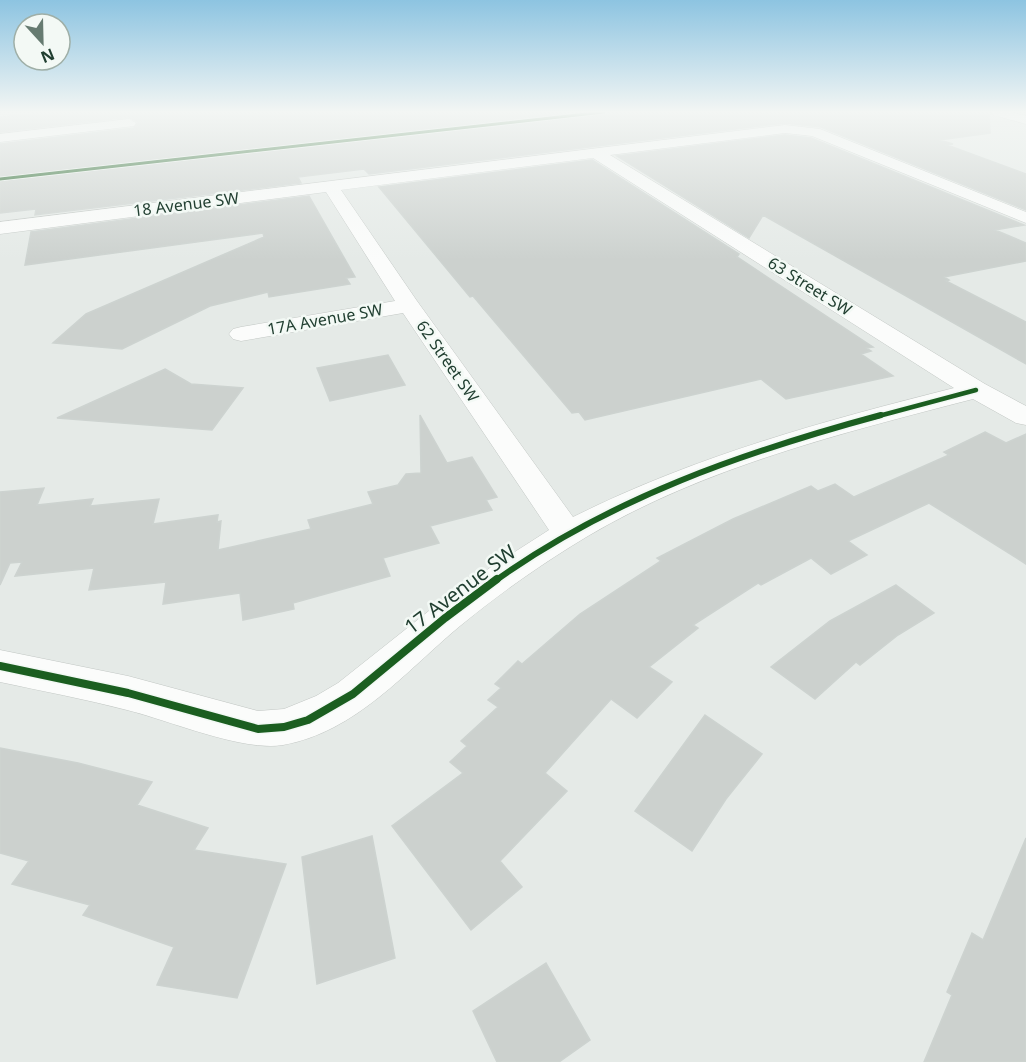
<svg xmlns="http://www.w3.org/2000/svg" width="1026" height="1062" font-family="'Noto Sans',sans-serif">
	<style>
		.building { fill: #ccd1ce; stroke: #cdd3d0; stroke-width: 1.5 }
		.lines { fill: none; stroke-linecap: round; stroke-linejoin: round }
		.minor-casing { stroke: #c2c7c4; stroke-width: 1 }
		.minor { fill: #fbfcfb; fill-rule: evenodd }
		.cycleway-far3-casing { stroke: #f3f9f5; stroke-width: 4.5 }
		.cycleway-far2-casing { stroke: #f3f9f5; stroke-width: 8 }
		.cycleway-far1-casing { stroke: #f3f9f5; stroke-width: 10 }
		.cycleway-casing { stroke: #f3f9f5; stroke-width: 11 }
		.cycleway-far3 { stroke: #1b5e20; stroke-width: 3 }
		.cycleway-far2 { stroke: #1b5e20; stroke-width: 4.5 }
		.cycleway-far1 { stroke: #1b5e20; stroke-width: 6 }
		.cycleway { stroke: #1b5e20; stroke-width: 8 }
		.labels { text-anchor: middle; dominant-baseline: central; stroke-width: 5; stroke-linejoin: round; paint-order: stroke }
		.far-street-label { font-size: 16px; fill: #213f31; stroke: #f3f9f5 }
		.street-label { font-size: 20px; fill: #213f31; stroke: #f3f9f5 }
	</style>
	<rect width="100%" height="100%" fill="#e5eae7"/>
	<path class="building" d="M57 112H989L990 133 939 140 953 144 947 145 1026 174V210L821 127 785 123 369 174 364 169 298 177 301 183 35 215 36 209 0 213V144L134 128 138 122 129 117 0 132V117Z
		M785 135 811 138 1024 225 995 230 1026 243V261L944 277 949 280 946 281 1026 322V364L763 215 749 238 617 156Z
		M592 160 739 254 737 257 873 347 866 348 871 351 861 354 893 376 786 399 761 379 585 420 579 412 572 413 473 296 470 297 379 187Z
		M309 196 355 277 346 278 350 284 269 297 268 292 210 306 122 349 53 343 86 314 264 237 263 233 25 265 31 232Z
		M388 355 405 385 330 401 317 368Z
		M165 369 191 384 243 388 212 430 57 418Z
		M420 415 447 463 472 457 497 497 486 500 492 510 430 526 439 543 383 558 390 576 293 603 294 609 243 620 240 593 163 604 166 582 89 590 94 568 15 576 22 562 10 563 0 585V492L44 488 37 505 93 499 90 506 159 499 153 524 218 515 217 522 221 521 218 550 311 529 308 520 373 504 368 492 398 485 406 474 421 473Z
		M985 432 1006 443 1026 434V564L929 503 848 541 867 555 831 574 811 558 761 585 758 583 693 625 698 628 649 667 672 682 637 718 611 699 545 773 567 791 500 861 522 887 471 930 392 826 463 773 450 762 467 746 461 741 498 707 488 700 501 688 495 684 518 661 522 664 580 614 661 561 657 558 733 519 811 486 818 491 835 484 854 497 949 455 944 452Z
		M896 585 934 613 898 635 860 665 856 662 815 699 771 667 830 621Z
		M705 715 762 754 726 799 692 851 635 811Z
		M0 748 78 763 152 782 137 805 208 828 194 850 286 864 237 998 157 985 174 947 83 915 90 905 12 884 29 861 0 853Z
		M372 836 395 958 317 984 302 857Z
		M1026 838V1062H924L952 995 947 992 972 933 983 940Z
		M546 963 590 1040 559 1062H497L473 1011Z"/>
	<g class="lines">
		<defs>
			<path id="minor" d="M992 112H1011L1026 116V124L993 115Z
				M129 119 136 123 134 126 0 142V134Z
				M785 125 820 129 1026 212V223L812 136 785 133 610 155 985 384 1026 406V425L1016 423 973 399C842 433 705 467 588 536 543 563 500 593 460 626 406 671 356 732 283 745 243 752 168 720 127 710 85 699 42 691 0 682V650L128 676 258 711 284 709 316 696 338 683 454 591 549 530 403 313 241 341 233 339 229 334 233 329 241 327 395 301 326 192 0 234V222ZM593 158 954 388C823 421 695 456 573 517L417 301 341 190Z"/>
		</defs>
		<use href="#minor" class="minor-casing"/>
		<use href="#minor" class="minor"/>
		<defs>
			<path id="cycleway-far3" d="M0 179 604 112"/>
			<path id="cycleway-far2" d="M875 417 976 390"/>
			<path id="cycleway-far1" d="M495 581C611 498 744 452 881 415"/>
			<path id="cycleway" d="M0 666 128 693 258 729 284 727 308 720 353 694 445 618 497 579"/>
		</defs>
		<use href="#cycleway-far3" class="cycleway-far3-casing"/>
		<use href="#cycleway-far2" class="cycleway-far2-casing"/>
		<use href="#cycleway-far1" class="cycleway-far1-casing"/>
		<use href="#cycleway" class="cycleway-casing"/>
		<use href="#cycleway-far3" class="cycleway-far3"/>
		<use href="#cycleway-far2" class="cycleway-far2"/>
		<use href="#cycleway-far1" class="cycleway-far1"/>
		<use href="#cycleway" class="cycleway"/>
	</g>
	<linearGradient id="sky" x2="0" y2="1"><stop stop-color="#8dc4e1"/><stop offset="0.43" stop-color="#f3f6f4"/><stop offset="1" stop-color="#f3f6f4" stop-opacity="0"/></linearGradient>
	<rect width="1026" height="260" fill="url(#sky)"/>
	<g class="labels">
		<g class="far-street-label">
			<text transform="translate(186 204) rotate(-7)">18 Avenue SW</text>
			<text transform="translate(810 286) rotate(32)">63 Street SW</text>
			<text transform="translate(325 319) rotate(-10)">17A Avenue SW</text>
			<text transform="translate(448 361) rotate(55)">62 Street SW</text>
		</g>
		<g class="street-label">
			<text transform="translate(460 589) rotate(-37)">17 Avenue SW</text>
		</g>
	</g>
	<g transform="translate(42 42) rotate(158)"><circle r="28" fill="#f3f9f5" stroke="#9fafa7" stroke-width="1.5"/>
	<path d="M0-4.5L10 22L0 15L-10 22Z" fill="#667b71"/>
	<text y="-9" font-size="16" font-weight="bold" text-anchor="middle" fill="#213f31">N</text>
	</g>
</svg>
